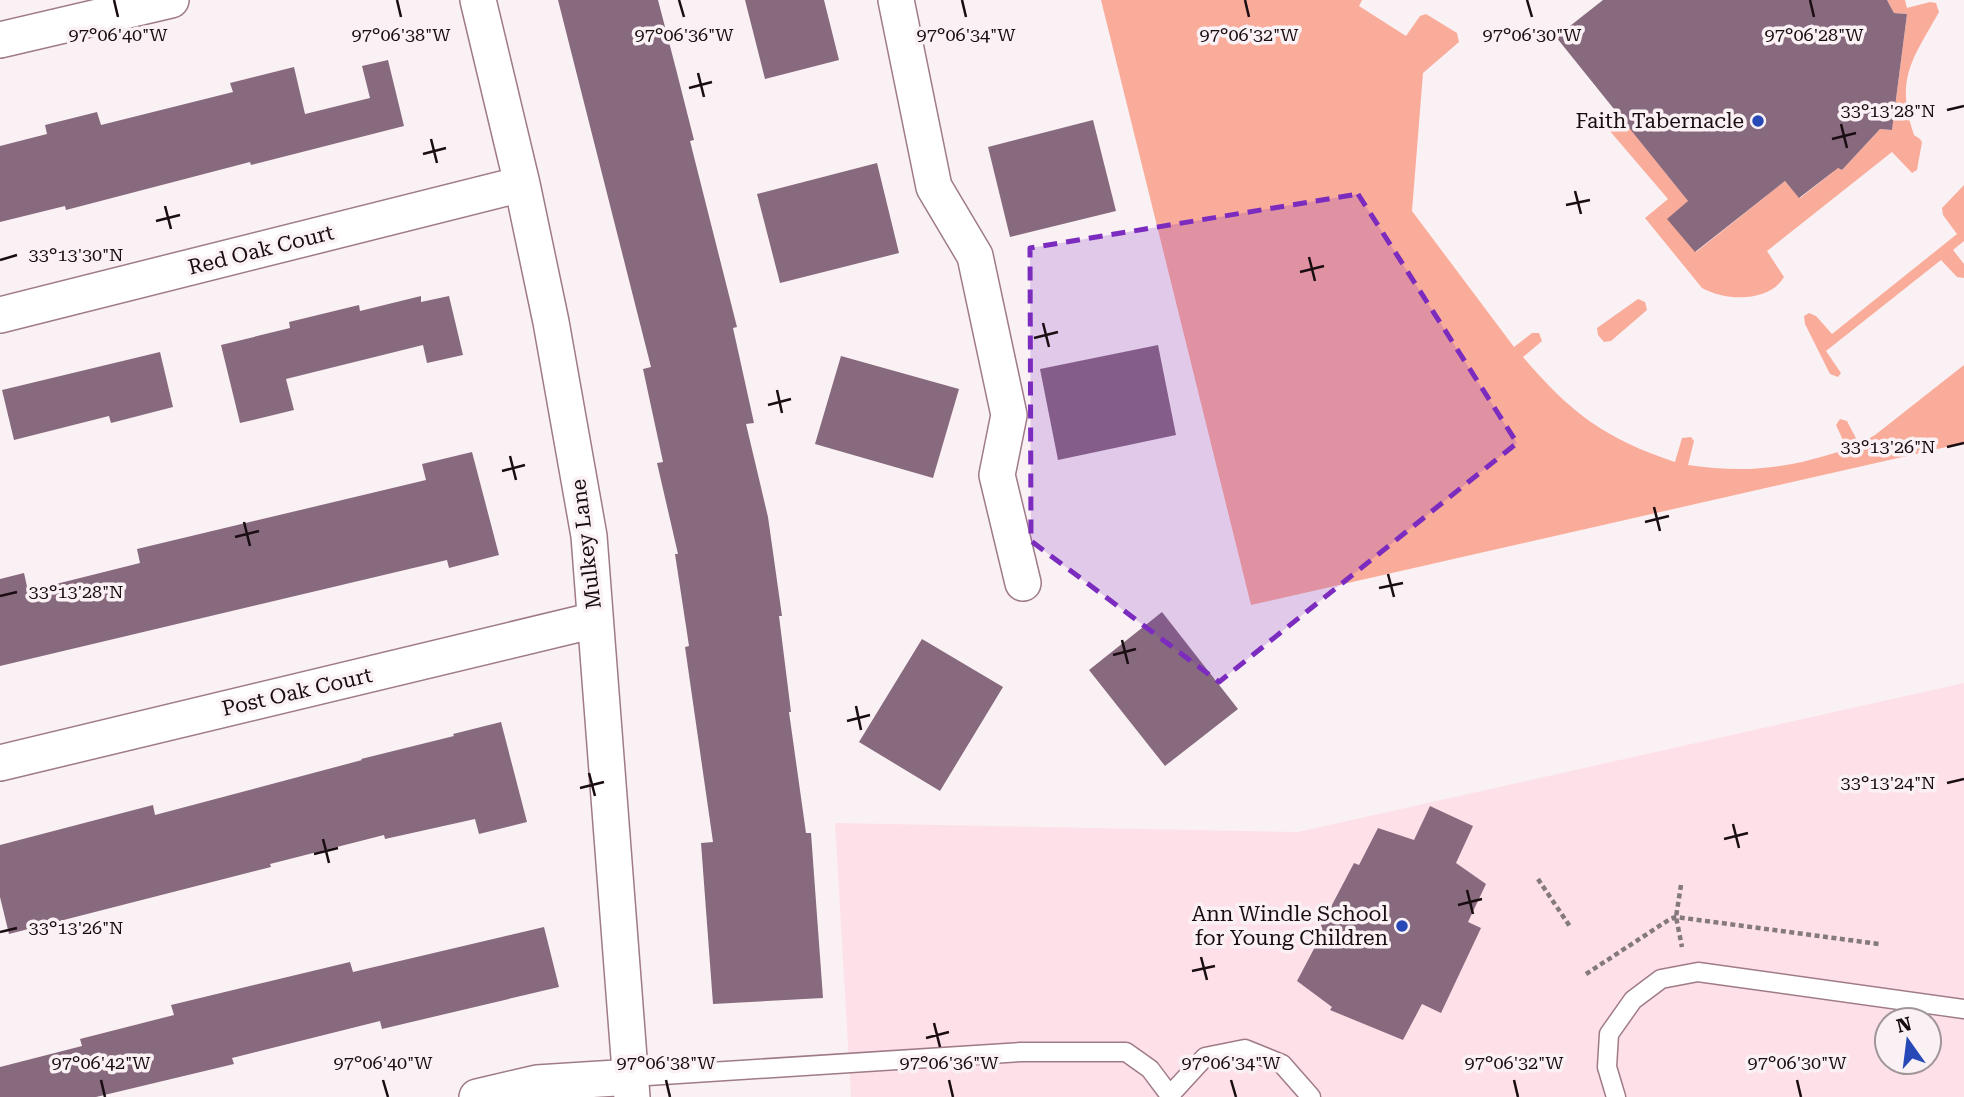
<svg xmlns="http://www.w3.org/2000/svg" width="1964" height="1097" font-family="'Roboto Serif',serif">
	<style>
		.built { fill: #fee0e9; fill-rule: evenodd }
		.green { fill: #faac9b }
		.building { fill: #886a7e }
		.lines { fill: none; stroke-linecap: round; stroke-linejoin: round }
		.service-casing { stroke: #9f7b87; stroke-width: 21 }
		.minor-casing { stroke: #9f7b87; stroke-width: 38 }
		.path { stroke: #84797d; stroke-width: 4.5; stroke-dasharray: 5 3.5; stroke-linecap: butt }
		.service { stroke: #fff; stroke-width: 18 }
		.minor { stroke: #fff; stroke-width: 35 }
		.marked { fill: #7b2cbf; fill-opacity: 0.2; stroke: #7b2cbf; stroke-width: 5; stroke-dasharray: 14 9; stroke-linejoin: round }
		.ticks { fill: none; stroke: #1a0d12; stroke-width: 2.5 }
		.poi-dot { fill: #2749b8; stroke: #faf1f4; stroke-width: 2.5 }
		.labels { text-anchor: middle; dominant-baseline: central; stroke-width: 7; stroke-linejoin: round; paint-order: stroke }
		.poi-label { font-size: 21px; fill: #1a0d12; stroke: #faf1f4; text-anchor: end }
		.street-label { font-size: 21px; fill: #1a0d12; stroke: #faf1f4 }
		.ticks-label { font-size: 18px; text-anchor: middle; fill: #1a0d12; stroke: #faf1f4; stroke-width: 7; stroke-linejoin: round; paint-order: stroke }
	</style>
	<rect width="100%" height="100%" fill="#faf1f4"/>
	<path class="built" d="M1964 683V1097H851L835 823 1298 832ZM1887 1020H1929V1062H1887Z"/>
	<path class="green" d="M1101 0H1362L1359 6 1406 36 1420 16 1426 14 1457 33 1459 42 1423 73 1412 211 1514 347 1532 333H1539L1542 341 1523 357C1571 413 1604 438 1675 462L1682 438 1691 437 1694 441 1688 465C1748 474 1790 468 1847 449L1836 425 1840 419 1847 421 1859 444 1875 435 1964 365V443L1251 605Z
		M1887 0H1905L1907 8 1930 2 1936 3 1939 12C1912 60 1895 79 1914 135L1920 139 1922 142 1917 170 1912 173 1892 152 1767 251 1784 277C1769 303 1725 301 1702 288L1645 218 1668 199 1603 123 1617 112 1688 201 1696 252 1785 181 1800 198 1833 172 1834 166 1842 170 1880 129 1892 130 1907 14 1894 13Z
		M1964 185V241L1953 250 1964 264V278L1957 277 1941 260 1826 351 1841 373 1838 377 1830 374 1805 324 1804 316 1809 313 1816 316 1832 334 1957 234 1943 215 1942 208Z
		M1638 299 1645 302 1647 310 1611 341 1604 342 1598 335 1597 328Z"/>
	<path class="building" d="M558 0H658L676 69 694 140 690 141 737 327 733 328 754 423 746 424 768 517 782 616H779L791 712H789L806 833H811L823 998 713 1004 701 843 713 842 685 647 689 646 675 554H678L657 463 663 462 643 369 651 367Z
		M745 0H824L839 60 765 79Z
		M1603 0H1887L1894 13 1907 14 1892 130 1880 129 1842 170 1838 168 1799 198 1785 181 1695 252 1667 219 1688 201 1556 37Z
		M388 60 404 126 251 165 250 162 66 210 65 206 0 222V146L47 134 45 125 97 112 101 125 233 92 230 83 294 67 305 114 370 98 362 66Z
		M1093 120 1116 211 1010 237 988 147Z
		M877 163 899 253 780 283 757 194Z
		M421 296V302L449 296 463 355 427 363 423 345 286 379 294 410 240 423 221 345 290 328 289 322 359 305 360 311Z
		M1158 345 1176 435 1058 460 1040 369Z
		M160 352 173 407 111 423 109 416 14 440 2 390Z
		M841 356 959 389 933 478 815 444Z
		M472 452 499 555 449 568 447 560 0 666V579L24 573 28 591 140 563 137 549 426 480 422 464Z
		M1162 612 1238 709 1165 766 1089 670Z
		M922 639 1003 687 940 791 859 742Z
		M501 722 527 822 479 834 475 819 385 839 384 835 270 864 271 867 9 934 0 897V845L153 805 155 815 362 760 361 759 454 736 453 734Z
		M1430 806 1473 826 1456 863 1486 884 1468 922 1481 928 1441 1013 1422 1004 1403 1040 1330 1010 1332 1007 1297 981 1317 943 1313 941 1354 863 1359 865 1378 828 1414 840Z
		M544 927 559 987 382 1029 380 1021 232 1058 234 1064 96 1097H0V1067L82 1046 80 1039 174 1015 171 1005 350 962 353 972Z"/>
	<g class="lines">
		<defs>
			<path id="service" d="M632 1077 1021 1052H1126L1150 1069 1171 1097
				M1170 1095 1205 1057 1245 1049 1282 1064 1311 1097
				M1616 1097 1607 1067 1609 1034 1633 1000 1661 979 1698 972 1964 1009"/>
			<path id="minor" d="M478 0 522 184 551 322 589 536 632 1097
				M896 0 934 187 975 256 1009 415 997 475 1023 583
				M0 40 171 0
				M0 315 522 184
				M0 763 595 620
				M477 1097 537 1083 632 1077"/>
		</defs>
		<use href="#service" class="service-casing"/>
		<use href="#minor" class="minor-casing"/>
		<path class="path" d="M1538 879 1571 928
			M1681 885 1676 917 1682 947
			M1586 974 1670 919 1676 917 1879 944"/>
		<use href="#service" class="service"/>
		<use href="#minor" class="minor"/>
	</g>
	<path class="marked" d="M1358 194 1517 443 1219 682 1031 541 1030 248Z"/>
	<path class="ticks" d="M114 0 118 17M397 0 401 17M679 0 684 17M962 0 966 17M1245 0 1249 17M1527 0 1532 17M1810 0 1814 17M698 73 704 97M689 88 712 82M1947 110 1964 106M1841 124 1847 148M431 139 437 163M1832 139 1856 133M423 154 446 148M1575 191 1581 214M1566 205 1590 200M165 206 171 229M156 221 180 215M1309 257 1315 281M0 260 17 255M1300 272 1324 266M1043 323 1049 347M1034 338 1058 332M777 390 782 413M768 405 791 399M1947 447 1964 443M510 456 516 480M502 471 525 465M1654 507 1660 531M244 522 250 546M1645 522 1669 516M235 537 259 531M1388 574 1394 597M1379 588 1403 583M0 596 17 592M1122 640 1128 664M1113 655 1136 649M856 706 861 730M847 721 870 715M589 773 595 796M1947 783 1964 779M580 788 604 782M1733 824 1739 848M323 839 329 863M1724 839 1748 833M314 854 338 848M1467 890 1473 914M1458 905 1482 899M0 932 17 928M1201 957 1207 980M1192 971 1215 966M934 1023 940 1047M926 1038 949 1032M101 1080 105 1097M383 1080 388 1097M666 1080 670 1097M949 1080 953 1097M1231 1080 1236 1097M1514 1080 1518 1097M1797 1080 1801 1097"/>
	<g class="poi-dot">
		<circle cx="1758" cy="121" r="7"/>
		<circle cx="1402" cy="926" r="7"/>
	</g>
	<g class="labels">
		<g class="poi-label">
			<text x="1744" y="121">Faith Tabernacle</text>
			<text x="1388" y="914">Ann Windle School<tspan x="1388" dy="24">for Young Children</tspan></text>
		</g>
		<g class="street-label">
			<text transform="translate(261 250) rotate(-14)">Red Oak Court</text>
			<text transform="translate(586 544) rotate(-97)">Mulkey Lane</text>
			<text transform="translate(297 692) rotate(-13)">Post Oak Court</text>
		</g>
	</g>
	<g class="ticks-label">
		<text x="684" y="41">97°06'36"W</text>
		<text x="966" y="41">97°06'34"W</text>
		<text x="1249" y="41">97°06'32"W</text>
		<text x="1532" y="41">97°06'30"W</text>
		<text x="118" y="41">97°06'40"W</text>
		<text x="401" y="41">97°06'38"W</text>
		<text x="1814" y="41">97°06'28"W</text>
		<text x="1888" y="117">33°13'28"N</text>
		<text x="76" y="261">33°13'30"N</text>
		<text x="1888" y="453">33°13'26"N</text>
		<text x="76" y="598">33°13'28"N</text>
		<text x="1888" y="789">33°13'24"N</text>
		<text x="76" y="934">33°13'26"N</text>
		<text x="101" y="1069">97°06'42"W</text>
		<text x="383" y="1069">97°06'40"W</text>
		<text x="666" y="1069">97°06'38"W</text>
		<text x="949" y="1069">97°06'36"W</text>
		<text x="1231" y="1069">97°06'34"W</text>
		<text x="1514" y="1069">97°06'32"W</text>
		<text x="1797" y="1069">97°06'30"W</text>
	</g>
	<g transform="translate(1908 1041) rotate(346)"><circle r="33" fill="#faf1f4" stroke="#a0969a" stroke-width="2"/>
	<path d="M0-5L12 26L0 18L-12 26Z" fill="#2749b8"/>
	<text y="-10" font-size="19" font-weight="bold" text-anchor="middle" fill="#1a0d12">N</text>
	</g>
</svg>
